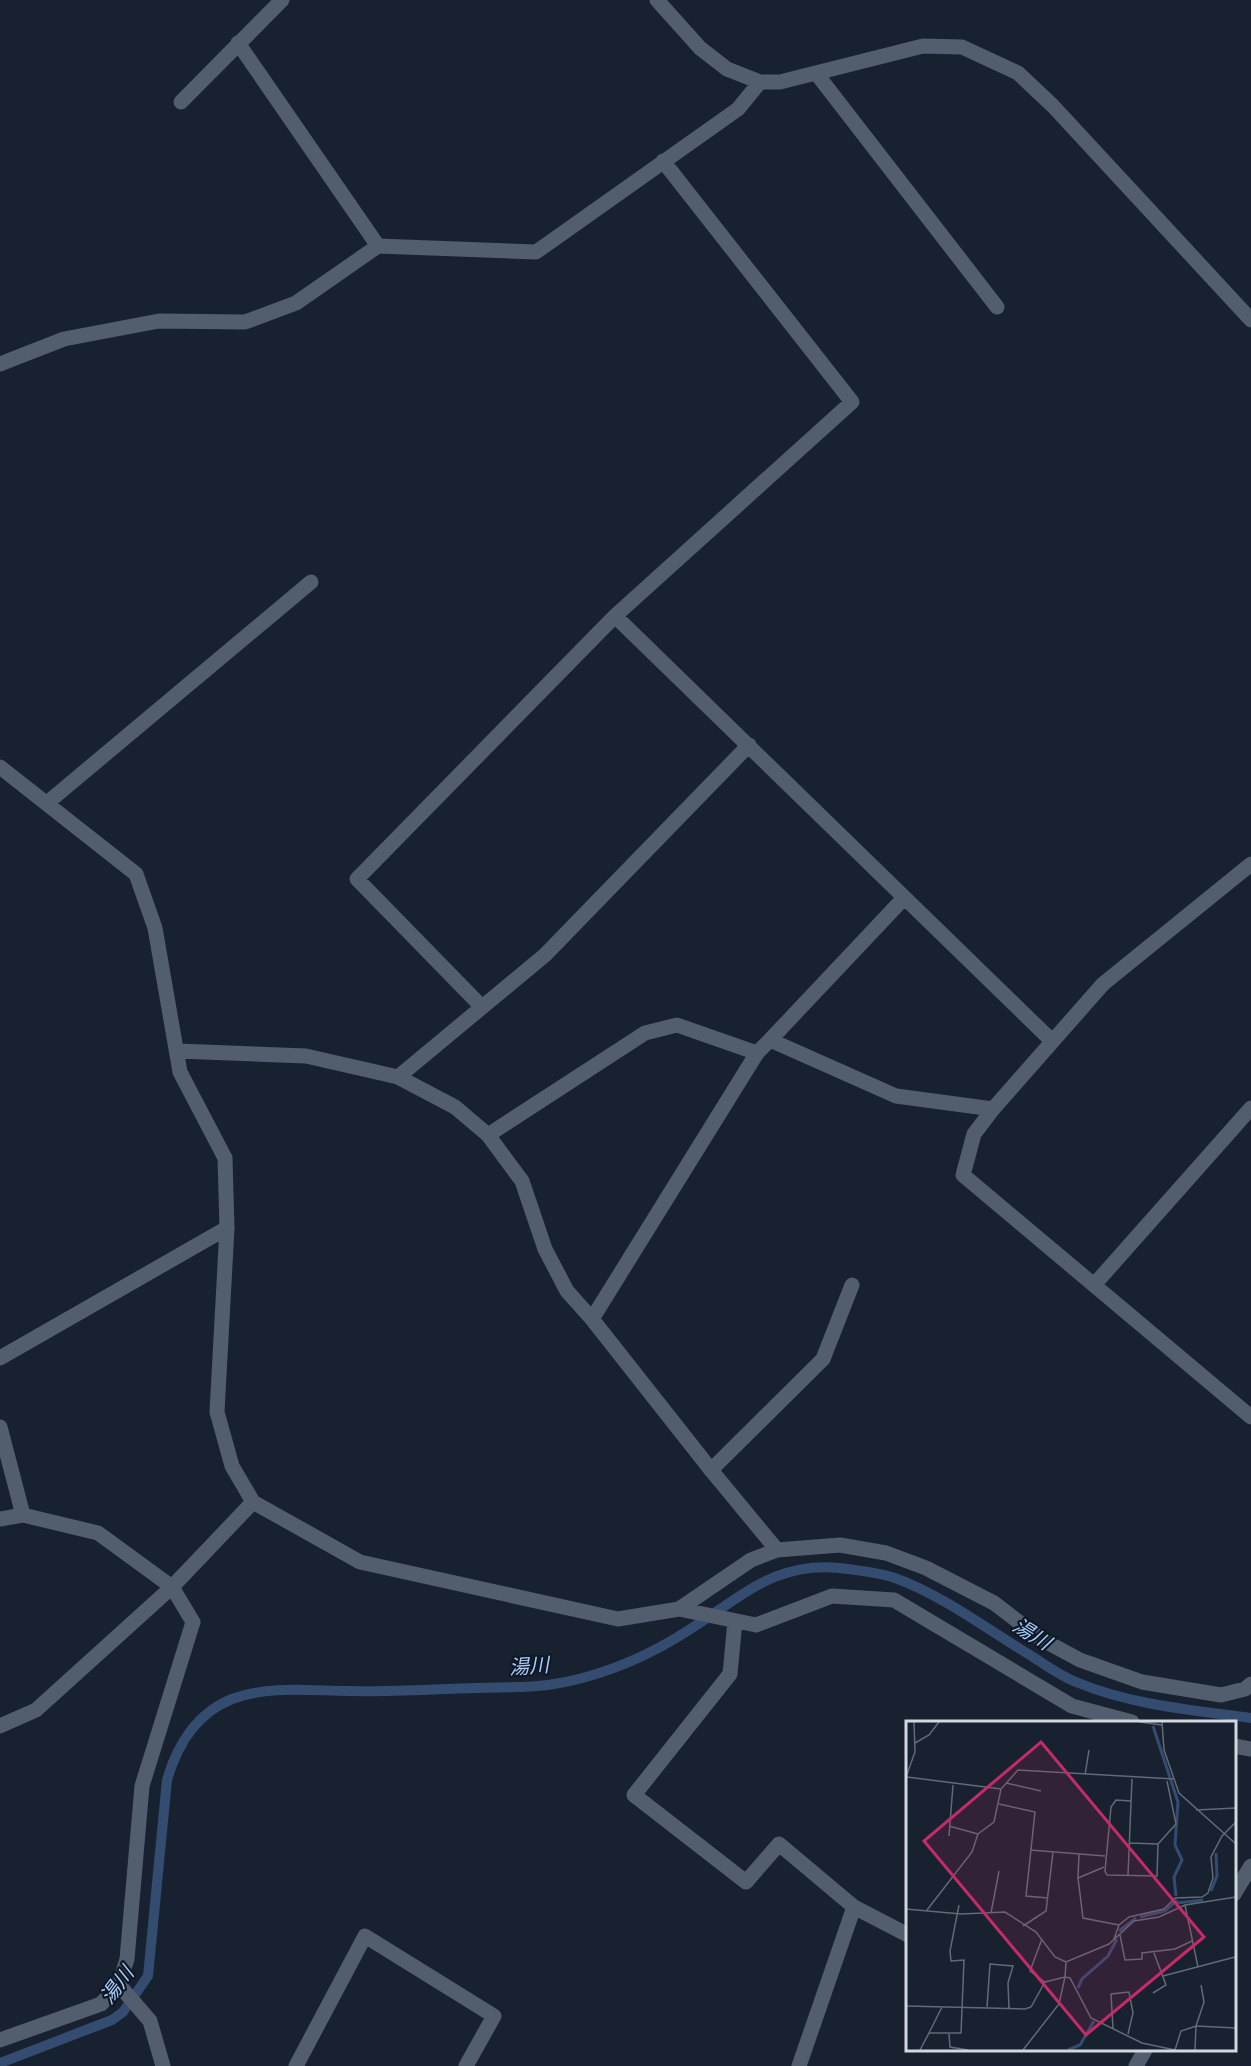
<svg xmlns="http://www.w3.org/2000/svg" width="1251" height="2066" font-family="'Space Grotesk','Noto Sans JP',sans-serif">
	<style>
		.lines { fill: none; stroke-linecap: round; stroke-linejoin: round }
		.stream { stroke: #334c70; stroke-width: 10 }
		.service { stroke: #525d6e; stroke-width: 15 }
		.minor { stroke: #525d6e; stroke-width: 15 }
		.labels { text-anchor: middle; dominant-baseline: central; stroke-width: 4.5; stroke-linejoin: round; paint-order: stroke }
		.water-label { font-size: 20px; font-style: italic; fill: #aacdfd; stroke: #0f1825 }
		.inset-river { fill: none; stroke: #334c70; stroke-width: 3 }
		.inset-road { fill: none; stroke: #626a77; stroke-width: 1.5 }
		.view { fill: #c42b68; fill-opacity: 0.15; stroke: #c42b68; stroke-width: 3 }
		.inset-edge { fill: none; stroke: #d2d8e2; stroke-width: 3 }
	</style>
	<rect width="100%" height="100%" fill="#18212f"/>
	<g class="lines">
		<path class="stream" d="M0 2063 112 2020 123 2012 148 1976 167 1780C177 1745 197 1713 232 1699 269 1685 312 1691 350 1691 392 1692 434 1689 476 1688 499 1687 524 1688 548 1685 592 1679 638 1661 676 1638 735 1604 772 1557 848 1569 863 1571 881 1573 895 1578 944 1596 985 1628 1030 1655 1044 1664 1060 1676 1076 1682 1131 1705 1192 1710 1251 1718"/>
		<path class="service" d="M398 1077 455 1107 488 1135 522 1181 545 1249 567 1291 592 1319
			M488 1135 645 1033 677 1025 757 1053
			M711 1470 823 1359 852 1285
			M0 2040 101 2004 119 1985"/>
		<path class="minor" d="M657 0 700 48 727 69 760 82H780L923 46 962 47 1018 73 1053 106 1251 320
			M238 43 378 246
			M816 73 997 307
			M181 102 282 0
			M0 364 64 339 159 321 245 322 296 303 378 246 536 252 738 109 760 82
			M615 616 1052 1041
			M0 767 136 874 155 928 180 1072 225 1158 227 1228 217 1412 232 1466 253 1502 360 1562 618 1619 679 1609 756 1625 832 1596 894 1600 1072 1706 1132 1722
			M47 803 311 582
			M1251 864 1103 984 993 1109 974 1134 963 1175 1251 1417
			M904 898 770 1040 896 1096 993 1109
			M482 1007 357 879 615 616 852 402 663 161
			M770 1040 757 1053 592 1319 711 1470 777 1550
			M177 1051 306 1056 398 1077 545 955 749 745
			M1094 1285 1251 1108
			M0 1358 227 1228
			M0 1427 23 1515
			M0 1519 23 1515 98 1533 172 1587 36 1710 0 1726
			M679 1609 751 1560 777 1550 840 1545 886 1553 926 1568 994 1603 1041 1639 1080 1660 1142 1682 1221 1695 1245 1689 1251 1684
			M735 1621 730 1674 634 1795 746 1882 779 1844 854 1907 908 1935
			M1234 1746 1251 1749
			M1234 1894 1251 1866
			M163 2066 150 2021 119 1985 127 1959 142 1786 193 1622 172 1587 253 1502
			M296 2066 365 1936 494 2016 466 2066
			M799 2066 854 1907
			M1136 2066 1145 2050"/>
	</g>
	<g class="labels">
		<g class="water-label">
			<text transform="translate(1032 1634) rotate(32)">湯川</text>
			<text transform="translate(529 1666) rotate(-4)">湯川</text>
			<text transform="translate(117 1985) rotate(-53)">湯川</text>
		</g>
	</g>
	<g transform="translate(906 1721)">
		<rect width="330" height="330" fill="#18212f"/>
		<path class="inset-river" d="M247 5 272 81 269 124 276 139 268 156 270 175M305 170 311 155 310 132M271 182 297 179M234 196 259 190 271 179M213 210 230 197M172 267 176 258 202 235 211 218M162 329 174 324 188 300"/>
		<path class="inset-road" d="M234 1 256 4M256 1 258 29 273 72 330 123M9 22 23 14 33 1M179 54 183 29M0 56 9 31 8 1M1 56 95 68M100 62 135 70M93 83 129 91 120 175 142 177M290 89 330 87M43 105 72 113M43 115 47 64M223 122 252 123 251 155 201 154 199 150 205 86 210 79 225 80M252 123 270 103 261 60M124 129 199 135M173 133 172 157 198 146M222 154 226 58M172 157 177 197 213 204M279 184 292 246M0 188 55 193 99 191 130 211 149 236 160 241 203 223 228 200 253 196 279 184 330 176M21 189 66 131 72 113 88 101 95 68 112 49 268 58M85 192 93 150M117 205 140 190 147 131M214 214 219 239 236 238V232L269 228 286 220M136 218 124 250 139 261M208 218 213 204 223 196 258 188 269 177 296 176 302 172 307 157 305 136 316 115 330 101M160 241 159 256 164 257 185 297 236 322 269 329M257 255 329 236M247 272 260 264 248 232M0 285 119 288 125 286 139 261 159 256 153 283 117 329M81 286 84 243 107 245 102 262 103 287M207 307 205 273 223 271 227 292 222 313M23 312 36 286M43 313 44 326 62 329M14 329 23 312H55L58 239 45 240 44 230 53 184M269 329 275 310 290 305 330 307M289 329 290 305 298 281 295 264"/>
		<path class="view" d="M135 21 298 216 180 314 18 120Z"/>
		<rect width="330" height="330" class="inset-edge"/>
	</g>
</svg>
